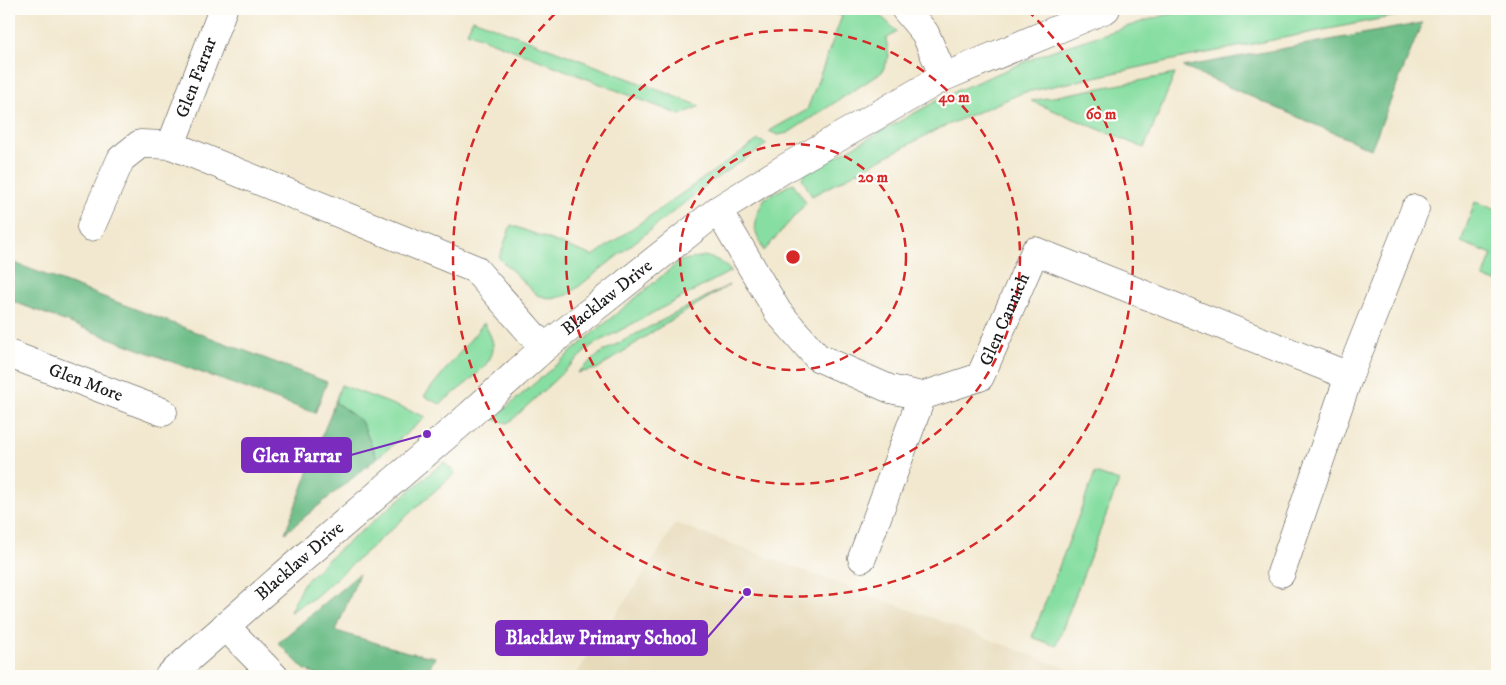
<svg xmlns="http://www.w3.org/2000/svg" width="1506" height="685" font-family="'IM FELL DW Pica',serif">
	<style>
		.built { fill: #e7daba }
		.green { fill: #87dea2; stroke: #527d5f }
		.forest { fill: #6dbd88; stroke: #446c52 }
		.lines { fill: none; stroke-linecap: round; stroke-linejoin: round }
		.street-casing { stroke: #3c3b37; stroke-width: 29 }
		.secondary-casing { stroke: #3c3b37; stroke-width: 29 }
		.street { stroke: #fff; stroke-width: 28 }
		.secondary { stroke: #fff; stroke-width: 28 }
		.ring { fill: none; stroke: #d62828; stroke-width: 2.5; stroke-dasharray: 9 6 }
		.labels { text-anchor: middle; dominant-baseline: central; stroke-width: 4.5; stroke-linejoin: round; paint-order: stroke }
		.street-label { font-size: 18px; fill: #1c1c1c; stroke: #fdfcf7 }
		.centre { fill: #d62828; stroke: #fdfcf7; stroke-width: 2.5 }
		.ring-label { font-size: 15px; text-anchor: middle; font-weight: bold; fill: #d62828; stroke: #fdfcf7; stroke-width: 4.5; stroke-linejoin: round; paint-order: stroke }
		.leader { fill: none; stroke: #7b2cbf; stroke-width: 2 }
		.callout-dot { fill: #7b2cbf; stroke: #fdfcf7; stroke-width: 2 }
		.callout { fill: #7b2cbf; stroke: #7b2cbf; stroke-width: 2 }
		.callout-label { font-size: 19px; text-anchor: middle; font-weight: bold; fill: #fff }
	</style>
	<rect width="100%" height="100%" fill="#fdfcf7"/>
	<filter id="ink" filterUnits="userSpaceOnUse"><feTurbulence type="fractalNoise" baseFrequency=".02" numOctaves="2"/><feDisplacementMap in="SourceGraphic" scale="10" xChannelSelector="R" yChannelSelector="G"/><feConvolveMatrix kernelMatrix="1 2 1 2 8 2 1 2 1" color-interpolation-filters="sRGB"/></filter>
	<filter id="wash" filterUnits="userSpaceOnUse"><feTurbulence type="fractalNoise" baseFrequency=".0096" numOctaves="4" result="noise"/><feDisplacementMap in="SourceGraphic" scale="20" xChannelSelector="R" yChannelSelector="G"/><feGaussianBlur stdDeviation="1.12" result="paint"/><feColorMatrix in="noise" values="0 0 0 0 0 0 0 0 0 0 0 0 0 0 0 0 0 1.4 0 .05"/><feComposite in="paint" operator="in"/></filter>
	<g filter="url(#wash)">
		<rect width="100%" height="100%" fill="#f2e8cf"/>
		<path class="built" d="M675 523 978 635 1087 676H575L660 549Z"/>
		<path class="green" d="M826 9H867C879 13 888 22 897 32L886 39 889 56 882 72 788 133 778 135 769 131 807 110 842 16Z
			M1191 9H1430L1182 58 1022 93 936 130 812 196 802 178 804 174 949 94 1051 51 1154 18Z
			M473 19 700 106 680 115 467 32Z
			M1175 74 1144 148 1031 101Z
			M758 140 767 144 712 181 568 295 552 299 537 295 499 258 511 225 593 256Z
			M793 183 806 203 764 251 755 230 757 214 765 198Z
			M1475 202 1497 210V282L1483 278 1492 254 1461 242Z
			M705 256 720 261 731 271 591 346 512 420 507 423 493 419 592 334 680 261Z
			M729 285 660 327 597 369 577 373 602 352Z
			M484 323C488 331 494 340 493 349 492 368 454 392 440 404L424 396Z
			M341 385 426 417 377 458 361 421 335 402Z
			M444 462 455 473 315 597 290 612 303 584 327 560Z
			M1095 473 1119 481 1056 646 1032 637Z"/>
		<path class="forest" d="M1422 23 1371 149 1183 67Z
			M9 261 327 382 315 413 194 370 9 300Z
			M335 402 361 421 377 458 285 533Z
			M359 574 336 631 407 652 435 657 426 676H320L304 669 278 643Z"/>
	</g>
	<g filter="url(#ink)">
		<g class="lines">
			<defs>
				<g id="street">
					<path d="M905 9 925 33 944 77"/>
					<path id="s1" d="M171 145 223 9"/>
					<path id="s2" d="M718 210 778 312 817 357 890 389 922 396 980 377 1035 251 1349 376"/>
					<path d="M91 227 121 159 140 144 171 145 475 269 544 348"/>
					<path id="s3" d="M9 354 163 412"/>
					<path d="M862 558 922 396"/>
					<path d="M1281 573 1349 376 1415 209"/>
					<path d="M225 626 274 676"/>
				</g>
				<g id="secondary">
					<path id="s4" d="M169 676 286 573 461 423 544 348 718 210 787 167 944 77 1106 9"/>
				</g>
			</defs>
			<use href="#street" class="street-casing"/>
			<use href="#secondary" class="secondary-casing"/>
			<use href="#street" class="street"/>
			<use href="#secondary" class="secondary"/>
		</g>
	</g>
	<g class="ring">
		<circle cx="793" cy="257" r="113"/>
		<circle cx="793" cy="257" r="227"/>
		<path d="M1027 10A340 340 0 1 1 559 10"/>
	</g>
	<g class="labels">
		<g class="street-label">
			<text stroke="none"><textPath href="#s1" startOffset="72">Glen Farrar</textPath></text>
			<text stroke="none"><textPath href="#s4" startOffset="579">Blacklaw Drive</textPath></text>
			<text stroke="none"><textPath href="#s2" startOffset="414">Glen Cannich</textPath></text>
			<text stroke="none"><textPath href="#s3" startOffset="82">Glen More</textPath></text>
			<text stroke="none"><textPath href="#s4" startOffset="174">Blacklaw Drive</textPath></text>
		</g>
	</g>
	<circle cx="793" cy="257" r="8" class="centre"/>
	<g class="ring-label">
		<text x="954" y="102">40 m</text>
		<text x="1101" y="119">60 m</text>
		<text x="873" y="182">20 m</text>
	</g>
	<path class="leader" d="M427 434L351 455M747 592L707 638"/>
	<g class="callout-dot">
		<circle cx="427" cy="434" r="5"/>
		<circle cx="747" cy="592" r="5"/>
	</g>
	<g class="callout">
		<rect x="242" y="438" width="109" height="34" rx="5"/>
		<rect x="496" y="621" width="211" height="34" rx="5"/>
	</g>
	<g class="callout-label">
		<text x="297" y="462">Glen Farrar</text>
		<text x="601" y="644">Blacklaw Primary School</text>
	</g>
	<rect width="1506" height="685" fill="none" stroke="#fdfcf7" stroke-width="30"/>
</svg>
